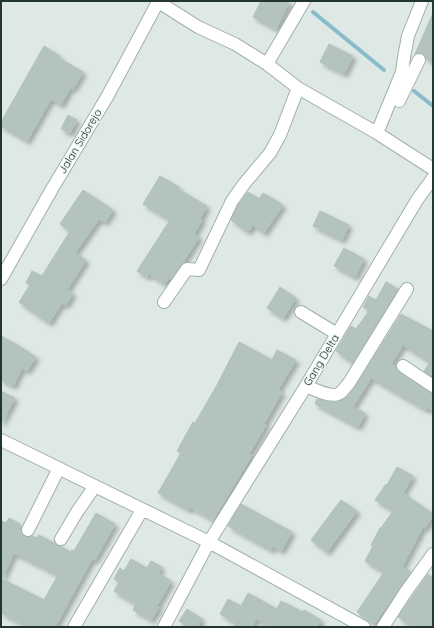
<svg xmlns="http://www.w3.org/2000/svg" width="434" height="628" font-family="Quicksand,sans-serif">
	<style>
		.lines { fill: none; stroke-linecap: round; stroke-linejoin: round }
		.stream { stroke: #89bcca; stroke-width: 4 }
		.building { fill: #b3c3bd; stroke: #b1c1bb; fill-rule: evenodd; filter: url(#shadow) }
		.minor-casing { stroke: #a2afab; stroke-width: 14 }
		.minor { stroke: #fff; stroke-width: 12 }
		.labels { text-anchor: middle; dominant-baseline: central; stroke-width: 3; stroke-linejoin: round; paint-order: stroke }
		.street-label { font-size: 11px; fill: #213632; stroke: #eef5f2 }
	</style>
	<defs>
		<filter id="shadow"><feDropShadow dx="3.5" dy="3.5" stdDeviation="2" flood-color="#0004"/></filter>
	</defs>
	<rect width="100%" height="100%" fill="#dee8e4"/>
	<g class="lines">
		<path class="stream" d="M313 12 384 70
			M414 91 433 106"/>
	</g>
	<path class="building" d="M261 1H290L276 29 253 17Z
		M433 13V62L426 59 425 56 422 53 415 54Z
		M329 44 353 56 344 74 320 62Z
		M44 46 60 56 59 58 83 72 73 89 70 88 61 105 51 99 27 141 1 126V122Z
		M68 115 77 120 70 133 61 129Z
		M160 176 179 187 178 189 207 206 200 219 202 220 194 234 199 237 182 264 171 279 169 278 164 284 149 274 147 277 137 271 170 220 143 204Z
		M83 190 113 210 105 222 99 219 75 253 86 260 67 290 73 293 66 305 62 303 49 323 19 302 30 285 26 283 32 271 42 276 70 231 60 224Z
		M248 192 259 199 263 193 283 205 264 233 253 225 248 232 231 220 238 205Z
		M320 211 349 225 342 240 313 226Z
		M344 248 364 259 355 277 334 266Z
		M386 282 398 289 353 363 336 351 351 326 356 329 369 311 363 307 369 296 376 300Z
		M280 287 296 298 283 318 267 308Z
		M401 314 433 331V377L424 371 430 362 403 345 391 364 396 367 399 372 429 392 433 393V411L428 408 426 410 371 378 353 407 365 413 358 427 315 404 317 399 327 402H338L348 396 355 387Z
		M1 336 16 344 36 357 27 371 22 368 13 386 1 380Z
		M239 342 272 360 277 350 296 360 278 390 282 392 264 424 266 425 249 454 252 455 213 520 190 507 189 510 158 493 181 453 177 451 193 422 195 423 216 387Z
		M1 391 15 398 1 424Z
		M397 467 413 476 403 493 433 514V516L425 528 423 527 402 567 411 572 374 624 357 612 384 572 365 561 373 546 371 545 380 528H381L393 511 375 500 386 484 387 485Z
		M341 500 357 511 327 552 311 540Z
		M241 504 292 532 281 551 273 546 271 550 228 526Z
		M96 513 115 524 95 560 92 559 55 627H29L1 613V521L6 523 9 518 20 524 18 529 21 530 24 536 28 537 32 536 37 538 39 535 71 552 72 550 74 551ZM14 553 58 575 44 600 2 579Z
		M131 559 147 568 151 561 162 567 158 573 171 581 157 606 159 607 151 620 133 610 136 604 114 591 119 582 114 579 120 568 124 571Z
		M428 574 433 578V627H413L398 617Z
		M248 593 277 609 281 601 303 612 304 610 321 620 317 627H272L256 619 252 627H234L236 623 220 614 228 599 241 606Z
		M187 609 202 619 197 627H188L179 621Z"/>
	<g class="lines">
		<defs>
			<path id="minor" d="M157 1 198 27 235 44 267 64 298 88 377 133 433 169
				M267 64 304 1
				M399 101 419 60
				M377 133 402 72 404 57 408 36 422 1
				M1 279 52 189 107 97 158 2
				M164 302 187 269 199 270 232 201 244 184 270 153 280 135 298 88
				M301 312 337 334
				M403 366 433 386
				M306 386C314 389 332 399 340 393 343 391 346 386 349 383L407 289
				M1 440 209 542 364 627
				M28 530 59 468
				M61 539 77 512 95 486
				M74 627 142 510
				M164 627 209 542 306 386 417 200 433 178
				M383 627 405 593 433 554"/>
		</defs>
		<use href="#minor" class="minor-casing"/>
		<use href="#minor" class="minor"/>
	</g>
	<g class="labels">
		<g class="street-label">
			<text transform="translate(80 141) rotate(-59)">Jalan Sidorejo</text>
			<text transform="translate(321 360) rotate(-59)">Gang Delta</text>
		</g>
	</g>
	<rect width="434" height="628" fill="none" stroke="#213632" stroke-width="4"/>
</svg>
